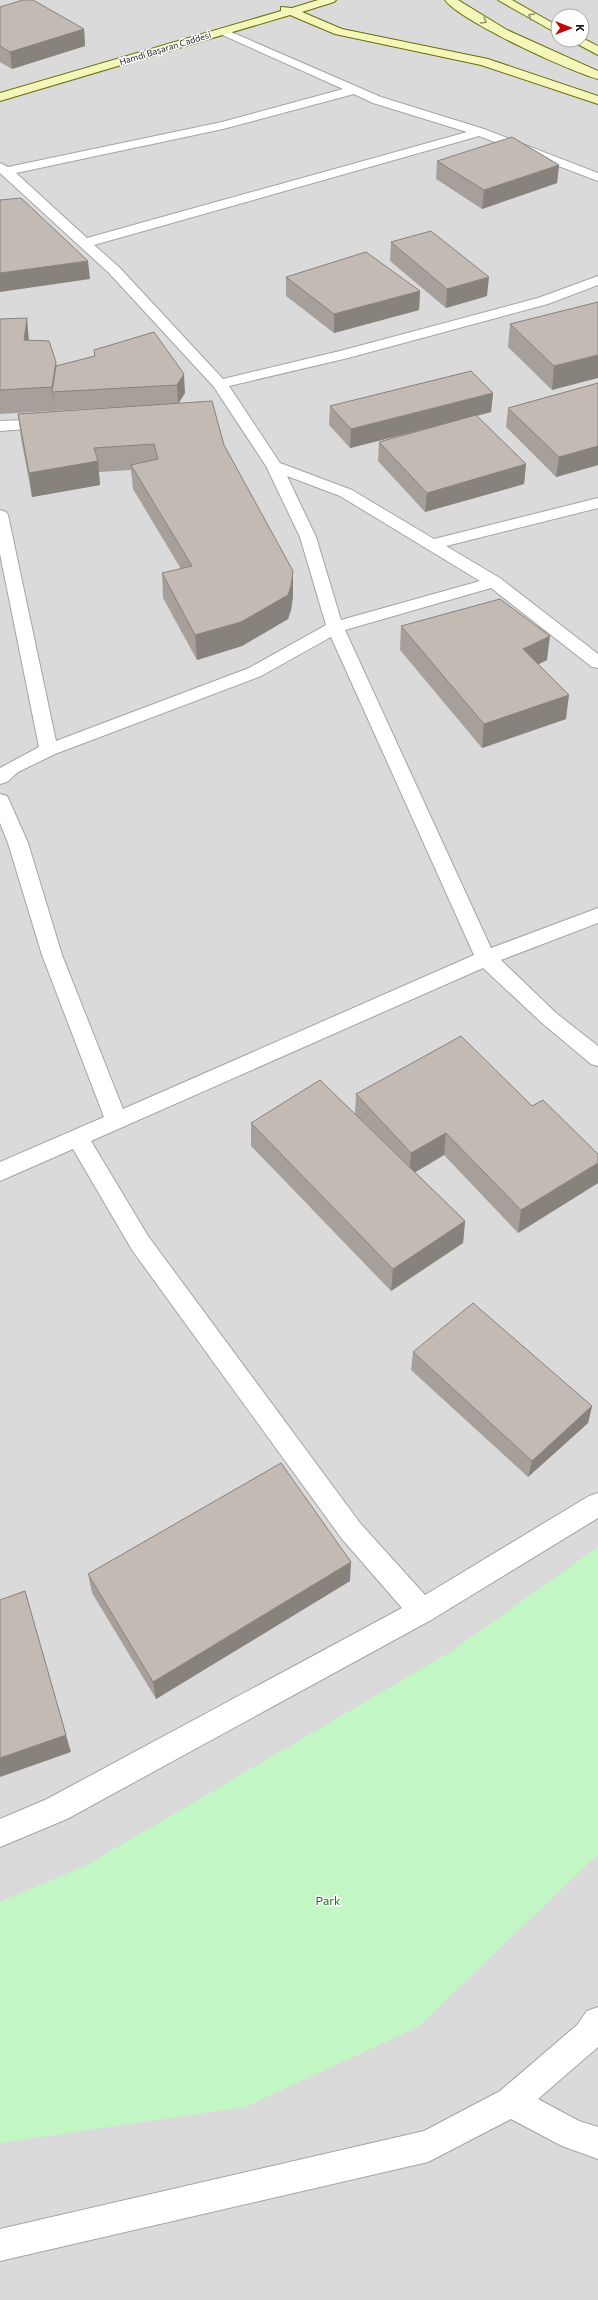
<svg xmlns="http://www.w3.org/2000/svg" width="598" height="2300" font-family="Commissioner,sans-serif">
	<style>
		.residential { fill: #dbdada; fill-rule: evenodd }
		.park { fill: #c2f7c5 }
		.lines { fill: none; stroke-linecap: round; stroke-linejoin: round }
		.street-casing { stroke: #a4a4a4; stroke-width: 2 }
		.secondary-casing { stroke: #666f0a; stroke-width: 2 }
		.street { fill: #fff; fill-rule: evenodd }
		.secondary { fill: #f5f6b9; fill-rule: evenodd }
		.wall { fill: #a7a09a }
		.shaded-wall { fill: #88827d }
		.building { fill: #c2bab3; stroke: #88827d }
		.oneway { stroke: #949473 }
		.labels { text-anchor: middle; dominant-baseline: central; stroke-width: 3; stroke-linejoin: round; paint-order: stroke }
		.far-street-label { font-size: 9px; fill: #1d1d1d; stroke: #fff }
		.near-park-label { font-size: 12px; fill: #107616; stroke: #fff }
	</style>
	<rect width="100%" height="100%" fill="#eeeae3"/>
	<path class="residential" d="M0 0H598V2300H0ZM558 16H582V40H558Z"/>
	<path class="park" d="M598 1547V1854L418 2027 245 2107 0 2143V1902L87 1865 452 1651Z"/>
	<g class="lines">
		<defs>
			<path id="street" d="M222 28 381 97 484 129 598 173V181L479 136 94 245 119 267 223 379 340 351 538 298 598 276V285L548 304 348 358 229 386 280 463 352 490 434 539 598 498V508L446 546 500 578 598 654V668L592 667 491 588 345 630 491 948 598 908V923L501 960 556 1013 598 1046V1066L591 1064 542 1023 483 968 91 1141 148 1236 360 1523 425 1595 589 1496 598 1493V1518L431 1620 67 1819 0 1847V1819L47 1799 402 1608 342 1539 132 1250 73 1149 0 1181V1162L104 1117 42 955 8 843 0 823V794L7 796 9 800 28 843 62 955 123 1109 474 955 331 637 261 676 55 754 18 772 7 782 0 784V768L39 747 0 554V510L6 512 8 515 56 741 249 668 326 625 300 537 266 466 214 387 109 273 0 173V163L8 167 222 122 343 89 218 33 216 31ZM354 94 373 103 467 132 87 238 16 173 223 129ZM287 476 340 496 480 581 341 620 316 537Z
				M49 419 54 421 57 424 54 427 0 431V421Z
				M598 2007V2047L538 2099 579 2121 598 2127V2159L562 2146 511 2119 428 2162 0 2261V2229L424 2131 500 2091 577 2025 587 2011Z"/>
			<path id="secondary" d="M318 0H336L334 2 302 12 342 29 488 59 598 96V104L481 65 335 34 290 15 0 101V93L281 11V7L292 8Z
				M445 0H458L507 30 598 71V79C571 72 460 21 445 0Z
				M498 0H512L558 26V34Z
				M582 38 598 46V55L570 40Z"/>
		</defs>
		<use href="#street" class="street-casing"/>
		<use href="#secondary" class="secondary-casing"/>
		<use href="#street" class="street"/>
		<use href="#secondary" class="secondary"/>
	</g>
	<path class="wall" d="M0 7 84 29 85 46 12 69 0 62Z
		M437 161 559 165 557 183 482 209 436 179Z
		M391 242 487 296 446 308 390 261Z
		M286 277 420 291 419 310 334 333 286 296Z
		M598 302 552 390 508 347 510 324Z
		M0 319 29 340 56 366 94 356V350L154 332 185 393 178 404 224 445 293 596 291 610 288 619 242 646 197 660 163 598 162 573 181 569 133 489 131 470 99 472 100 485 32 497 21 438 18 414 151 405 0 414Z
		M598 383V465L556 477 506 427 508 408Z
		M493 393 491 412 477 416 526 464 524 484 425 512 378 461 379 442 422 430 350 448 329 425 330 406Z
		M401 626 547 660 539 664 566 719 482 748 400 650Z
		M356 1094 532 1106 598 1154V1183L518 1233 444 1155 415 1172 465 1221 463 1243 391 1291 251 1146V1123L355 1114Z
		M413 1352 592 1406 588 1423 528 1477 411 1370Z
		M88 1574 350 1581 156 1699 92 1593Z"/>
	<path class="shaded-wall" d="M84 29 85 46 12 69 10 52Z
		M559 165 557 183 482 209 484 190Z
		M88 261 90 279 0 292V273Z
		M489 277 487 296 446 308 447 289Z
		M420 291 419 310 334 333V314Z
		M27 318 29 342 24 340Z
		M598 355V378L552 390 554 366Z
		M56 362 58 385 52 392 54 411 52 387Z
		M184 374 185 393 178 404 177 385Z
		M493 393 491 412 350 448 351 429Z
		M598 446V465L556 477 559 457Z
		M98 461 100 485 32 497 29 473Z
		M526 464 524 484 425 512 427 493Z
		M293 571V596L291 610 288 619 242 646 197 660 195 635Z
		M550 636 547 660 520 673 523 649Z
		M569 695 566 719 482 748 484 724Z
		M446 1133 444 1155 409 1176 411 1153Z
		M598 1163V1183L518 1233 521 1210Z
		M465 1221 463 1243 391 1291 393 1269Z
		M592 1406 588 1423 528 1477 532 1461Z
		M351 1562 350 1581 156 1699 153 1682Z
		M66 1735 71 1752 0 1777V1758Z"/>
	<path class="building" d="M23 0H33L84 29 10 52 0 46V7Z
		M512 137 559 165 484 190 437 161Z
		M21 198 88 261 0 273V200Z
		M431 231 489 277 447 289 391 242Z
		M366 252 420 291 334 314 286 277Z
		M598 302V355L554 366 510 324Z
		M27 318 24 340 49 341 56 362 52 387 0 390V319Z
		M154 332 184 374 177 385 52 392 56 366 95 356 94 350Z
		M471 371 493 393 351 429 330 406Z
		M598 383V446L559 457 508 408Z
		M212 401 224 445 293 571 291 586 288 595 241 622 195 635 162 573 192 566 131 465 158 459 154 444 94 448 98 461 29 473 18 414Z
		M476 415 526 464 427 493 379 442Z
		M500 599 550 636 523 649 569 695 484 724 401 626Z
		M461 1036 532 1106 543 1100 598 1154V1163L521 1210 446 1133 411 1153 356 1094Z
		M320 1080 465 1221 393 1269 251 1123Z
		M473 1303 592 1406 532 1461 413 1352Z
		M281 1463 351 1562 153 1682 88 1574Z
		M25 1591 66 1735 0 1758V1600Z"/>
	<defs><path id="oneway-chevron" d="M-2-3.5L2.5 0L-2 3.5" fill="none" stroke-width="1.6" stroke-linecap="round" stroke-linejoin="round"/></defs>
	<g class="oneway">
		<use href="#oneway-chevron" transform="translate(531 16) rotate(-149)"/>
		<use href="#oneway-chevron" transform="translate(484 21) rotate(31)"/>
	</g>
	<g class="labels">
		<g class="far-street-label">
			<text transform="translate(165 48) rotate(-17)">Hamdi Başaran Caddesi</text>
		</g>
		<g class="near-park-label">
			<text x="328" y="1900">Park</text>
		</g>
	</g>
	<g transform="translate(570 28) rotate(90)"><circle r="19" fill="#ffffff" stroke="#a5a5a5"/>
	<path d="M0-3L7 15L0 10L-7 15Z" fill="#c1090d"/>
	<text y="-6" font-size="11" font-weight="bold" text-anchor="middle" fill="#1d1d1d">K</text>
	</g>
</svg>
